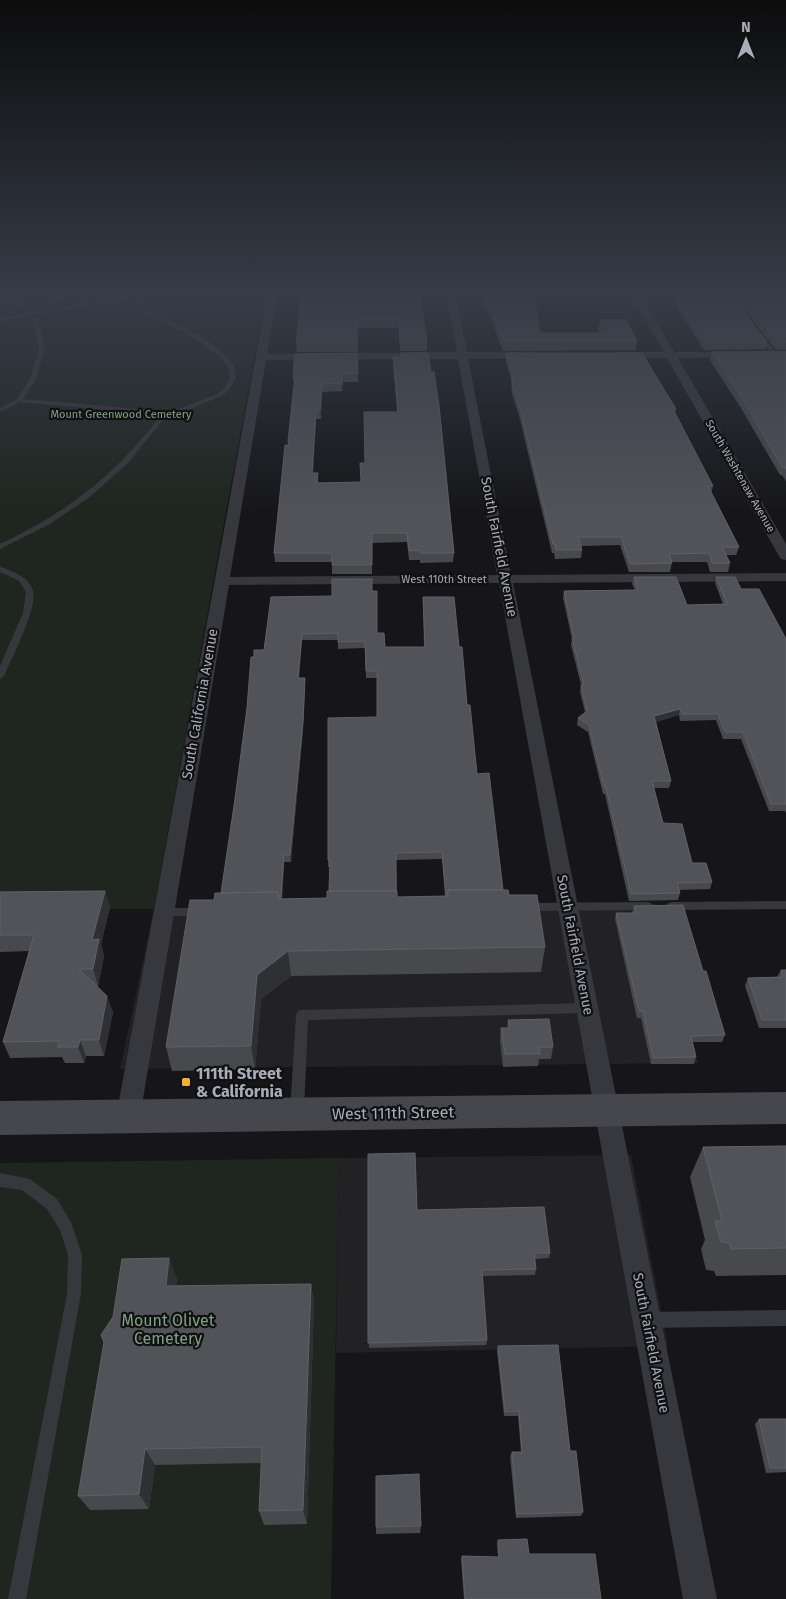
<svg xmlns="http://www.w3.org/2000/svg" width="786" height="1599" font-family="'Fira Sans',sans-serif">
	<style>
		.built { fill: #222225 }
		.green { fill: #1e261f }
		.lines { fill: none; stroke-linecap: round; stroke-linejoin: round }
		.service { fill: #37383d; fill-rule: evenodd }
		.minor { fill: #37383d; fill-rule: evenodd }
		.secondary { fill: #45474d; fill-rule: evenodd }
		.wall { fill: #47494d; fill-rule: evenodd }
		.shaded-wall { fill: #2f3033 }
		.building { fill: #525359; stroke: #5f6168 }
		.poi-dot { fill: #f2b134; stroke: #111113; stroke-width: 2 }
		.labels { text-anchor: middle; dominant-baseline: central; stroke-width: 4.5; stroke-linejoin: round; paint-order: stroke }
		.far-park-label { font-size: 11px; fill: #7fa381; stroke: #111113 }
		.far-street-label { font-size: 11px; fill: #a8adb8; stroke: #111113 }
		.street-label { font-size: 14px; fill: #a8adb8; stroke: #111113 }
		.near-poi-label { font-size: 16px; font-weight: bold; fill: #a8adb8; stroke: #111113; text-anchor: start }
		.near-street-label { font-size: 16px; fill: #a8adb8; stroke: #111113 }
		.near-park-label { font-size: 16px; fill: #7fa381; stroke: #111113 }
	</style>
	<rect width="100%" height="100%" fill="#161618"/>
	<path class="built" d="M656 904 698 1063 120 1069 154 909Z
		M631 1155 668 1346 336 1353 339 1158Z"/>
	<path class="green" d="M0 291H266L154 909H0Z
		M339 1158 331 1599H0V1163Z"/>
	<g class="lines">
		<path class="service" d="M8 291H13L29 311 64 291H70L37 311 108 300 140 291H148L145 293C142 299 141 304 146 310 169 320 224 343 234 367 235 370 235 374 236 378L228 391 221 396 162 421 129 462 91 496 50 524 0 549V544C67 512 112 478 158 419L164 415 20 402 0 412V408L17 399 30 379 39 347 33 321 27 316 0 322V318L25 313 19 305 0 301V299L16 302ZM139 294 137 304 142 312 186 333 218 355 228 366 230 378 224 389 217 394 171 412 23 399 36 379 45 347 38 320 32 315 108 302Z
			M757 333H761L777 354 776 355H772L756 334Z
			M0 567C13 571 29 577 33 591 38 607 11 660 4 676L0 679V666L23 613 26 592 19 581 0 572Z
			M786 901V909L672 910 668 909 666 906 668 903 672 902Z
			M647 902 651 903 653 906 651 909 647 910 527 911 523 910 521 907 523 904 527 903Z
			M163 908H200L204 909 206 912 204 915 200 916H163L159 915 157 912 159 909Z
			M587 1003 591 1004 593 1008 591 1012 587 1013 308 1020 304 1111 302 1115 297 1117 292 1115 290 1111 296 1015 298 1011 302 1010Z
			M0 1173 30 1179 57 1199 71 1222 82 1255 81 1294 26 1599H8L67 1294 68 1255 60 1230 47 1209 22 1190 0 1187Z
			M786 1310V1326L647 1328 642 1325 639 1320 642 1315 647 1312Z"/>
		<path class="minor" d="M268 291H278L267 354 457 352 445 291H455L467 352 536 353 537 355 536 357 532 358 468 359 511 575 786 573V581L513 583 717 1599H683L499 583 229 585 140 1117 137 1125 128 1128 119 1125 116 1117ZM458 359 497 575 230 577 266 360Z
			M629 291H639L674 352 786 351V357L678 358 786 544V560L781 559 779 556 667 358H620L615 355 620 352H664Z"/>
		<path class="secondary" d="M786 1092V1124L0 1135V1101Z"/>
	</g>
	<path class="wall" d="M419 291 427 342V351H400L399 328H357L358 352H297L296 343Z
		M483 291H532L540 333H600L598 329 600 320 637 341 636 350 503 351 486 306Z
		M667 291H728L767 342 765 349 704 350Z
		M730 291H786V350L775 349Z
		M712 352H786V481L782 475H780L741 408 710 360Z
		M357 353 358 382H343L342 391 322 392 321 419H316L313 473 319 483 361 482 365 463 397 412 393 357 454 553 453 562 420 563V560H409L407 542 372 543V574H332V562H275L274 553 288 445V441L294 385 293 377Z
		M506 353 676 409 675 414 713 486 711 493 739 547 736 555H726L730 563 728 572H710L707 562H672L670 572H629L620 545 581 546 582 550 581 558 555 559 554 553H552L519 415 512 394 511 379 506 361Z
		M634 577 687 605 723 604 715 583 716 577 741 589 786 639V813L785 811H769L741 739H723L716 720 680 721 679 715 656 722 671 781 669 788H654L663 823 692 863 712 882 710 889 679 890 680 893 678 900 629 901 605 794H603L588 732 577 725 578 718 585 712 580 692 581 685 571 645 572 639 563 598 564 591 635 590 632 584Z
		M372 591 377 633 385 647H424L423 597 459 647 477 774 503 890 509 895 545 947 541 972 291 976 261 999 255 1069 172 1071 166 1047 214 900 221 893 235 799 254 657 264 650 332 596ZM302 640H338V649L365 648 366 678H377V717L328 860V867H330L329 891 327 898 282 899 284 862H291L303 729 305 685V678H299ZM442 859 445 896 397 897 396 860Z
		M105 891 110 907 101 944 104 956 98 986H96L113 1012 104 1056H86L84 1063H65L62 1057 10 1058 3 1042 29 951 0 952V892Z
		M634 906 703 971 725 1035 722 1042H692L696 1057 694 1064H651L641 1018H637L615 919 616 913H632Z
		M781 970H786V1028H759L745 986 748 978 777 977Z
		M508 1020 553 1047 551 1059H539L538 1066 503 1067 500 1040 501 1028H507Z
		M786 1146V1275L716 1276 714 1271 706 1270 701 1249 705 1240 690 1177 703 1147Z
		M368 1154 417 1210 550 1253 549 1258 535 1259 536 1269 535 1275 482 1276 487 1340 486 1345 369 1348Z
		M177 1278 176 1286 311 1284 314 1303 307 1524 264 1525 259 1511 261 1463 155 1465 149 1509 90 1510 78 1496Z
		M498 1346 570 1451 583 1512 581 1516 516 1518 510 1456 512 1452H521L518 1416H504L497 1351Z
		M759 1419H786V1472L766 1473 755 1424Z
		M421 1526 420 1533 376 1534V1527Z
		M498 1540 529 1554 601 1599H464L461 1559 462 1556 498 1557 497 1543Z"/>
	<path class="shaded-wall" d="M322 384V392L321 419 320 410Z
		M316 410V419L313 481 312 473Z
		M302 634V640L298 685V678Z
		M305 678V685L303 729 291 862 290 855Z
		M680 709 679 715 652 723 654 716Z
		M284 855V862L282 905 281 898Z
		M105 891 110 907 101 944 104 956 98 986 93 969 92 940Z
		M288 951 291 976 261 999 255 1069 251 1046 257 975Z
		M107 996 113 1012 104 1056 99 1040Z
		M80 1040 86 1056 84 1063 78 1047Z
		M169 1258 177 1278 173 1306 166 1286Z
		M311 1284 314 1303 307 1524 303 1510Z
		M145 1449 155 1465 149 1509 139 1494Z"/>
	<path class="building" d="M302 291H419L427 342H400L399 320H357V343H296Z
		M485 291H532L534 296 540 333H606L600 320H626L637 341H504L487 297Z
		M672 291H728L767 342 706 343Z
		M737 291H786V342H777Z
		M712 352H786V469L784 467H782L743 400Z
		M357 353 358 374H342V383L322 384 320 410H316L312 473H318L317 483 361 482 360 463H365L364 412H398L393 357H401V353H428L431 372H434L439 405 454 553H420V550L409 551 407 533H372V565H332V553H274L285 445H289L288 441 295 377H293L295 354Z
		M506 353H642L676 409H673L713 486H708L739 547H722L730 563H712L709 553 669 554 672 563 630 564 621 537H578L582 550H556L555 544H553L520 408 513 386 512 371Z
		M634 577H676L687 605 727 604 716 577H735L741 589H759L786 639V804H771L743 732H725L718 714H682L680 709 654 716 671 781H652L663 823 682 824 692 863H706L712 882 677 883 680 893 631 894 606 787H604L589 725 578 718 587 711 581 685H584L572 638H574L564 591 638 590Z
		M332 579H372V591H377V633H384L385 647H425L423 597H454L459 647H462L467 705H470L477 774 489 773 503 890H448L447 896H446L442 852 396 853V891H329L330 860H328V718L377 717V671H366L365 641 338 642V633L302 634 298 678H305L303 722 290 855H284L281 898H279L278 892 221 893 235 799 247 708 251 657H254V650H264L271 597 332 596Z
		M448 890H508L509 895H537L545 947 288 951 257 975 251 1046 166 1047 190 900H214L215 893 278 892V899L327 898V891H397V897L448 896Z
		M105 891 92 940 99 939 93 969H79L107 996 99 1040H80L78 1047H58L59 1041 3 1042 34 935H0V892Z
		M683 905 703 971H706L725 1035 691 1036 696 1057 653 1058 643 1011H639L616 913H636L634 906Z
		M781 970H786V1020H762L748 978 783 977Z
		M549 1019 553 1047H539L540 1054H505L501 1028H510L508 1020Z
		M786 1146V1248L731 1249 729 1243 721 1242 715 1221H722L703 1147Z
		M415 1153 417 1210 544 1207 550 1253H534L536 1269 482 1270 487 1340 368 1343V1154Z
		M169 1258 166 1286 311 1284 303 1510 259 1511 262 1447 145 1449 139 1494 78 1496 104 1342 101 1335 113 1317 122 1259Z
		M558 1345 570 1451H576L583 1512 517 1514 512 1452H522L519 1411 505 1412 498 1346Z
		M759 1419H786V1468H770Z
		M419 1474 421 1526 376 1527V1476Z
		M527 1539 529 1554H595L601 1599H465L462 1556 499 1557 498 1540Z"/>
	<linearGradient id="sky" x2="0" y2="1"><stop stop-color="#0c0c0d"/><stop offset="0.57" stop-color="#363c48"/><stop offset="1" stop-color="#363c48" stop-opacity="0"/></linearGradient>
	<rect width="786" height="515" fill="url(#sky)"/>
	<rect class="poi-dot" x="181" y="1077" width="10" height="10" rx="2.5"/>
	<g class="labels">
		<g class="far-park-label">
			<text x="121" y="414">Mount Greenwood Cemetery</text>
		</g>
		<g class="far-street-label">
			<text transform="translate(740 476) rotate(60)">South Washtenaw Avenue</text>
			<text x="444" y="579">West 110th Street</text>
		</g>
		<g class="street-label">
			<text transform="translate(499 547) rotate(79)">South Fairfield Avenue</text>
			<text transform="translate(200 704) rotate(-80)">South California Avenue</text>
			<text transform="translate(575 945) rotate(79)">South Fairfield Avenue</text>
			<text transform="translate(651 1343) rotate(79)">South Fairfield Avenue</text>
		</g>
		<g class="near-poi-label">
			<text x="196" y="1073">111th Street<tspan x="196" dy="18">&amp; California</tspan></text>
		</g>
		<g class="near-street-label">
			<text transform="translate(393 1113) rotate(-1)">West 111th Street</text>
		</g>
		<g class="near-park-label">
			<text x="168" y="1320">Mount Olivet<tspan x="168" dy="18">Cemetery</tspan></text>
		</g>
	</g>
	<g transform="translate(746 40)" stroke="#111113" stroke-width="4" paint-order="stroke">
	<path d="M0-4L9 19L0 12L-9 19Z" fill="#a8adb8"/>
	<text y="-8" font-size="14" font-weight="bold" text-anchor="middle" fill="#a8adb8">N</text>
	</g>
</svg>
